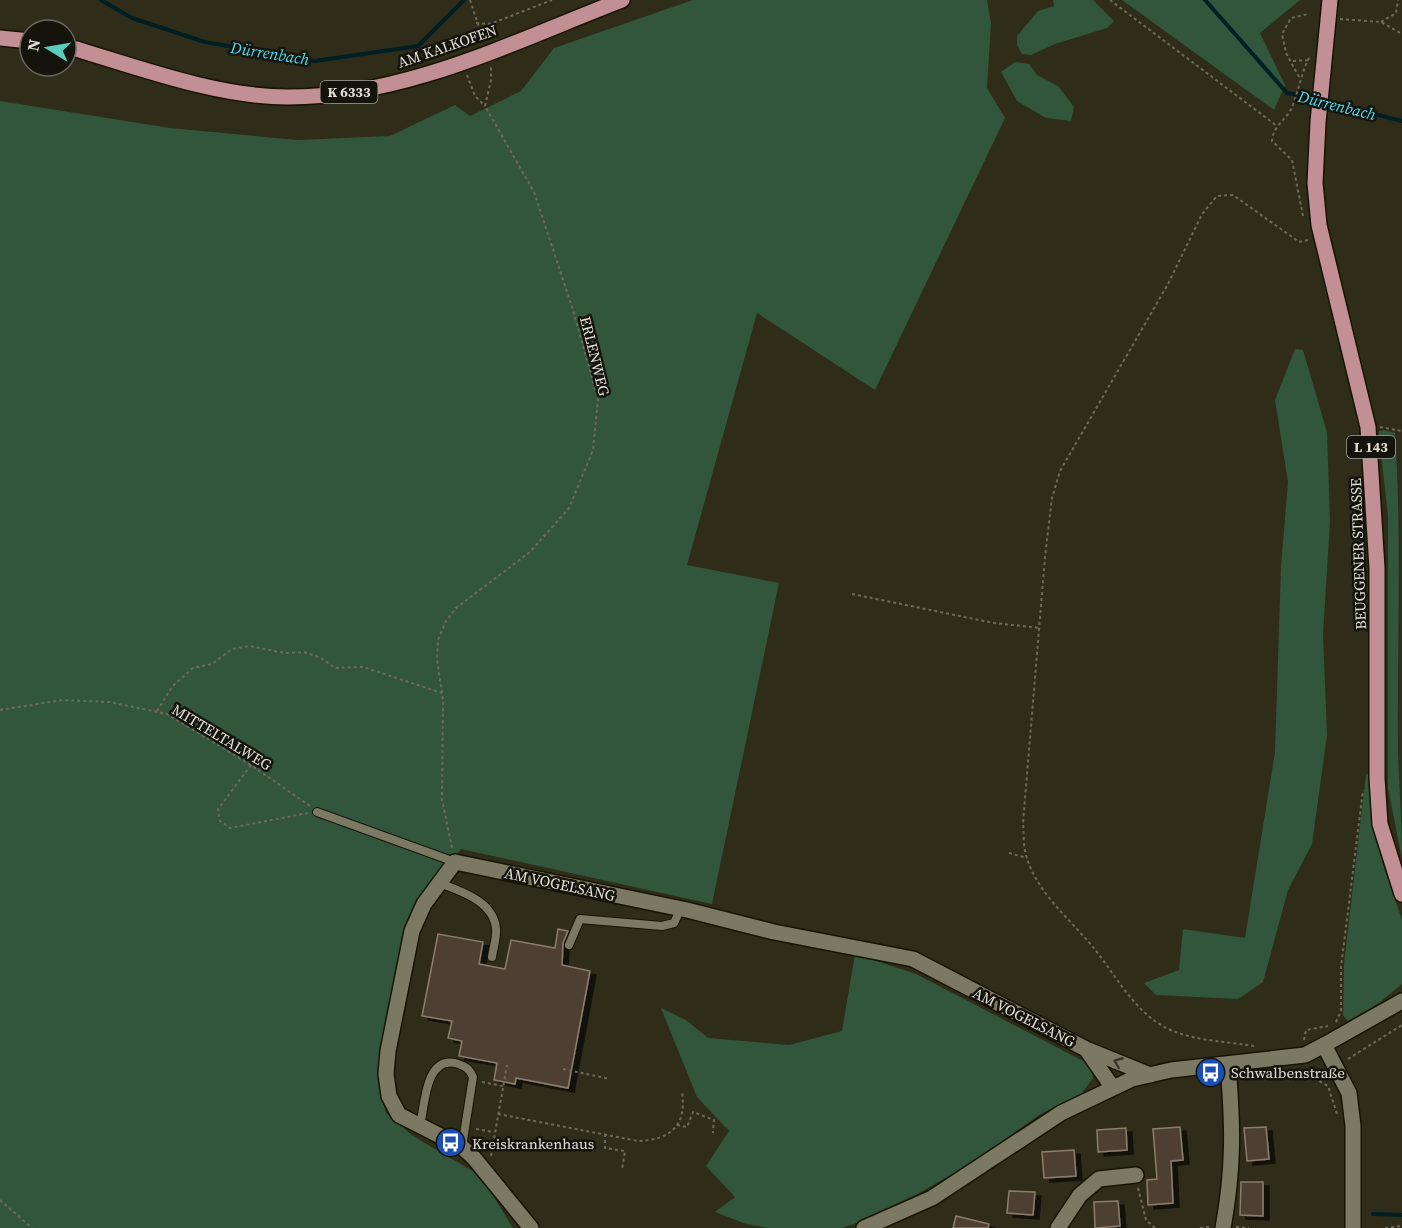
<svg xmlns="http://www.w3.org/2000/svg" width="1402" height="1228" font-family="'Source Serif 4',serif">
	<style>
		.green { fill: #31563c }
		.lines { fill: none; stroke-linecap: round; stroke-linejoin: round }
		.stream { stroke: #001f24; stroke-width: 4 }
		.building { fill: #4d4131; stroke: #8b7e6d; stroke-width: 1.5; filter: url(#shadow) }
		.lane-casing { stroke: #171404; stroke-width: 10 }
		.street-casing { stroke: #171404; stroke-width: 18 }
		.secondary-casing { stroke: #171404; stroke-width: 18 }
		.primary-casing { stroke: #171404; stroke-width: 18 }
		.path { stroke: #6d6b5b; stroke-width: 2; stroke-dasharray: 3 3; stroke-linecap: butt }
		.lane { stroke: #7b7864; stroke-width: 8 }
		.street { stroke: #7b7864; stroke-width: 15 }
		.secondary { stroke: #7b7864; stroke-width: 15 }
		.primary { stroke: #c28f94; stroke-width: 15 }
		.oneway { stroke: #39372b }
		.labels { text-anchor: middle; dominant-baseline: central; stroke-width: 5; stroke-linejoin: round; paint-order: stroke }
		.shield { fill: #15140c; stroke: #a4a399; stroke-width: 1.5 }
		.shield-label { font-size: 14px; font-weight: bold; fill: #e2e0d5 }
		.street-label { font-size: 15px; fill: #e2e0d5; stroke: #15140c }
		.poi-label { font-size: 15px; fill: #e2e0d5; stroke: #15140c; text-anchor: start }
		.water-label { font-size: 16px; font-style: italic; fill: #46dff6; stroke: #15140c }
	</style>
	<defs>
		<filter id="shadow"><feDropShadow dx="6" dy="4" stdDeviation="0" flood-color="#0009"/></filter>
	</defs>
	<rect width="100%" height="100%" fill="#2f2c1a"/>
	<path class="green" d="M693 0H987L991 23 987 88 1005 118 875 390 757 313 687 565 779 583 712 904 461 849 421 896 404 938 394 980 380 1090 386 1113 413 1136 481 1176 513 1228H0V101L170 128 298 140 390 136 455 105 470 116 521 91 554 48Z
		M1053 0H1093L1114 21 1107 28 1055 44 1031 55 1022 54 1017 45V36L1038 11 1054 6Z
		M1122 0H1300L1260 33 1285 85 1274 110Z
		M1015 62 1029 64 1037 75 1058 86 1074 107 1071 121 1046 118 1017 101 1001 72Z
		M1295 349 1303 350 1327 432 1330 522 1323 634 1327 735 1312 844 1288 890 1263 982 1238 999 1156 995 1144 983 1179 970 1183 929 1245 938 1275 752 1281 566 1288 482 1275 400Z
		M1384 430 1395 433C1402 539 1397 644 1398 750 1399 786 1402 823 1402 859L1388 788V516L1379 436V431Z
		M1366 774H1370L1372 812 1382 861 1402 920V984L1379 1003 1348 1021 1343 1015 1344 964Z
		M855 954 916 974 1083 1061 1092 1068 1093 1078 1082 1093 1039 1115 976 1160 916 1195 854 1224 841 1228H768L746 1224 715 1212 735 1197 706 1166 729 1131 697 1097 661 1008 686 1020 708 1038 789 1045 842 1031Z"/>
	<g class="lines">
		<path class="stream" d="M101 0 132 18 205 42 315 61 418 46 464 0
			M1205 0 1287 93 1318 99
			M1325 101 1402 121
			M1373 1214 1402 1215"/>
	</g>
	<path class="building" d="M558 929 568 931 563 943 562 965 590 971 568 1088 516 1078 515 1084 494 1080 497 1063 459 1056 462 1041 448 1038 452 1021 422 1016 438 934 483 942 479 964 505 969 511 940 555 948Z
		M1180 1127 1183 1160 1171 1161 1173 1203 1148 1205 1147 1180 1157 1179 1153 1129Z
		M1266 1127 1269 1159 1247 1161 1244 1128Z
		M1126 1128 1127 1150 1098 1152 1097 1130Z
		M1074 1150 1076 1176 1044 1178 1042 1152Z
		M1241 1182H1263V1216L1240 1215Z
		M1009 1191 1035 1192 1033 1215 1007 1213Z
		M1118 1201 1120 1226 1095 1228 1094 1202Z
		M956 1216 989 1224 988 1228H953Z"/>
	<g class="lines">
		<defs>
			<path id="lane" d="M317 812 455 862
				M439 883C460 891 494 901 496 929 497 938 493 948 492 957
				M569 945 580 919 662 926 674 923 681 908
				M420 1126C425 1105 425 1057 455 1063 465 1066 469 1068 473 1077L462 1147"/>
			<path id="street" d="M1086 1049 1113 1088
				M531 1228 474 1158 462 1147 399 1115 389 1096 386 1074 388 1051 412 931 424 904 455 862 687 910 774 932 913 959 1086 1049 1150 1075
				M864 1228 932 1198 1061 1113 1132 1079 1171 1070 1305 1055 1324 1045
				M1058 1228 1080 1195 1099 1179 1136 1175
				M1223 1228C1234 1167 1233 1127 1228 1065"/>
			<path id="secondary" d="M1353 1228V1126L1349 1093 1324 1045 1402 1001"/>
			<path id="primary" d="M1330 0 1318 122 1315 183 1319 225 1368 427 1377 568V778L1380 824 1402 894
				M0 38 30 41
				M66 46C135 66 215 97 288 97 405 97 515 41 622 0"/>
		</defs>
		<use href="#lane" class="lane-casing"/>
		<use href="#street" class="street-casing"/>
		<use href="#secondary" class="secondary-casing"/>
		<use href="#primary" class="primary-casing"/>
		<path class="path" d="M470 0 483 39
			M1110 0 1277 126
			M1340 19 1381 22 1402 34
			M1381 22 1396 13 1398 0
			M476 23 490 24 552 0
			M1293 61 1308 60
			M467 75 475 96 485 106
			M1299 77 1286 53 1282 34 1291 18 1308 14
			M1303 216 1292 160 1272 141C1273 125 1287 120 1292 107 1299 90 1301 73 1310 56
			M1380 427 1402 431
			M852 594 994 623 1041 628
			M0 710 62 700 109 702 167 714 251 765 310 806
			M157 711 172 687 193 668 212 664 232 649 249 646 285 653 304 652 321 658 335 668 363 667 442 693
			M251 765 218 809 220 821 230 828 308 813
			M452 848 442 800 443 700 437 660 438 640 446 621 456 608 530 552 569 508 593 450 598 399 573 310 534 192 485 106 491 80V67
			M1009 853 1027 858
			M1336 1022 1341 1011V967L1363 790
			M1304 1040 1306 1030 1328 1026
			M1254 1046C1225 1041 1187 1041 1161 1025 1131 1007 1114 972 1092 946 1069 918 1036 892 1026 855 1023 845 1024 833 1023 823L1045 557 1052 498 1060 471 1168 284 1202 214 1217 196 1233 195 1295 239 1299 242 1308 240
			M1348 1059 1402 1025
			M563 1069 610 1079
			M1308 1069 1310 1076 1328 1086 1337 1114
			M1283 1072 1310 1076 1321 1072
			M482 1082 503 1086
			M498 1114 638 1141C670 1140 687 1126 682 1092
			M677 1125 687 1127 693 1112 714 1120 713 1133
			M476 1129 494 1132
			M605 1134V1148L625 1151 622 1169
			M491 1156 507 1065
			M1138 1188 1146 1220 1155 1228
			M0 1200 32 1228
			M1236 1227 1249 1228
			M1200 1228 1209 1227
			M1385 1228 1402 1226"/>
		<use href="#lane" class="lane"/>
		<use href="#street" class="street"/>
		<use href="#secondary" class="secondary"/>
		<use href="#primary" class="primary"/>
	</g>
	<defs><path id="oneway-chevron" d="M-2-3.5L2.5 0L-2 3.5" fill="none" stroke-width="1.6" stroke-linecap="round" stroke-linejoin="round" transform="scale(1.5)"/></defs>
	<use class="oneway" href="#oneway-chevron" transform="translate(1118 1062) rotate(-158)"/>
	<defs>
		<symbol id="bus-disc" viewBox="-11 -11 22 22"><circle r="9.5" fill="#1a4fb4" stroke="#15140c"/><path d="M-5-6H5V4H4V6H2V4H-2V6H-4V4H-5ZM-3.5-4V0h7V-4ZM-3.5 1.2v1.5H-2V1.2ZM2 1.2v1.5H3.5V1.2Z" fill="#fff"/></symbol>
	</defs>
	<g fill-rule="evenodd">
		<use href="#bus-disc" x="1194" y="1056" width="33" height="33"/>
		<use href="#bus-disc" x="434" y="1126" width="33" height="33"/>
	</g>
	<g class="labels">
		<g class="shield">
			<rect x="320.5" y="81" width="57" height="22" rx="4.5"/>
			<rect x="1347" y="436" width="48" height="22" rx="4.5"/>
		</g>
		<g class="shield-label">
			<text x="349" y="92">K 6333</text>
			<text x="1371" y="447">L 143</text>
		</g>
		<g class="street-label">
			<text transform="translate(447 46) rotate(-19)">AM KALKOFEN</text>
			<text transform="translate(595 356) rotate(76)">ERLENWEG</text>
			<text transform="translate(1358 554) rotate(-92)">BEUGGENER STRASSE</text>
			<text transform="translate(222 737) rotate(31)">MITTELTALWEG</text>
			<text transform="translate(560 884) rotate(12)">AM VOGELSANG</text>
			<text transform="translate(1024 1017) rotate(27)">AM VOGELSANG</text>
		</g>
		<g class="poi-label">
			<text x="1231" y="1072">Schwalbenstraße</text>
			<text x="472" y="1143">Kreiskrankenhaus</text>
		</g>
		<g class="water-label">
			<text transform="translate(270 53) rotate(9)">Dürrenbach</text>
			<text transform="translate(1337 105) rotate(14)">Dürrenbach</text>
		</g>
	</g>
	<g transform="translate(48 48) rotate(281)"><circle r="28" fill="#15140c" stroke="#67665c" stroke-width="1.5"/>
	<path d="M0-4.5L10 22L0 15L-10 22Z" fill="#59cebe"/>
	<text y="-9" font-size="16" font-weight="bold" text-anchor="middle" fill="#e2e0d5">N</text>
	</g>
</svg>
